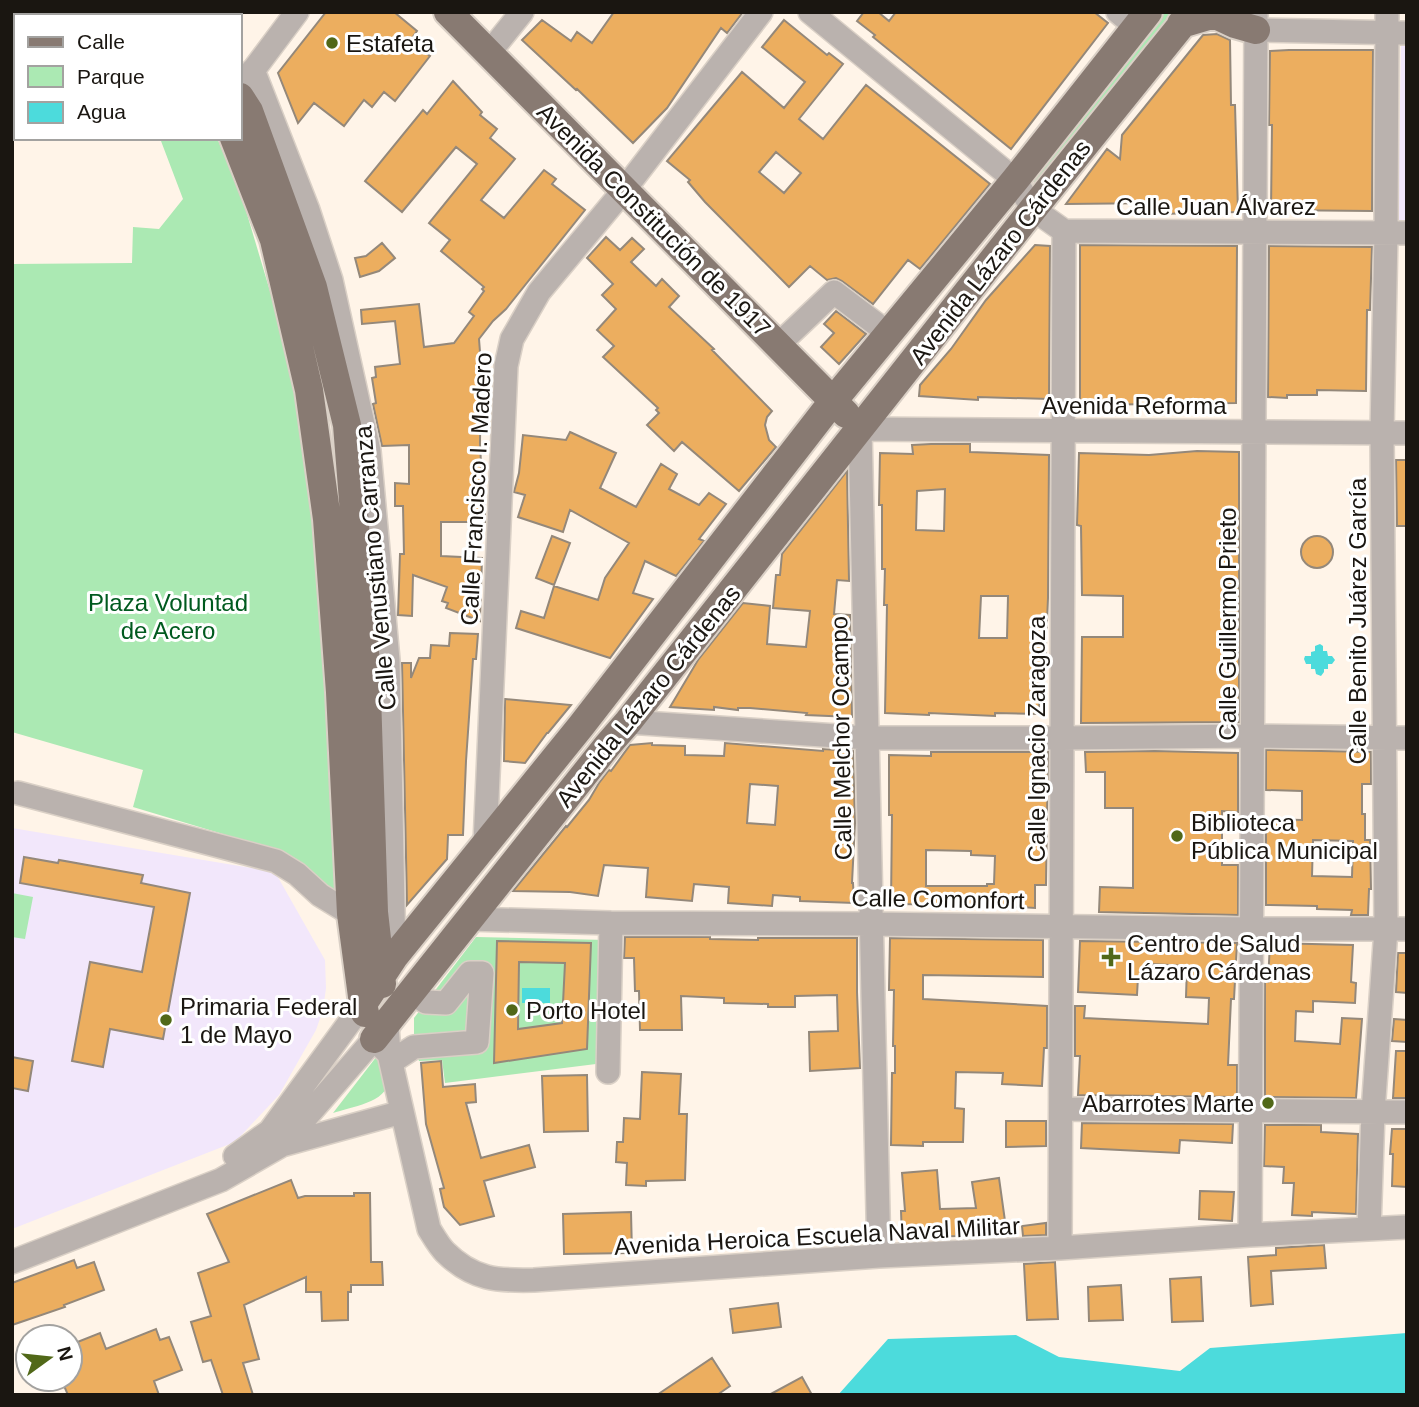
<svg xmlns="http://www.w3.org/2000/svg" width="1419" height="1407" font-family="Arial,sans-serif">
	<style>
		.education { fill: #f2e7fb }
		.green { fill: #abe9b3 }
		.water { fill: #4cdbdc }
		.building { fill: #ecae5f; stroke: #94887a; stroke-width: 2; fill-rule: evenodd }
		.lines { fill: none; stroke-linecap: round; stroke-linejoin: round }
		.minor-casing { stroke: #dad0c6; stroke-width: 26 }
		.major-casing { stroke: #dad0c6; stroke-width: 32 }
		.minor { stroke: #bab2ae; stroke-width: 23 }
		.major { stroke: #887a72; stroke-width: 28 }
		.poi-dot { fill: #516818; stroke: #fff; stroke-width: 2.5 }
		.labels { text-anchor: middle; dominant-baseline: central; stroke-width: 6; stroke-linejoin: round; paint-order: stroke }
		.poi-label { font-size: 24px; fill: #1a1611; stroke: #fff; text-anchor: start }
		.street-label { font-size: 24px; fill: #1a1611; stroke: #fff }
		.park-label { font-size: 24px; fill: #005a1f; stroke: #fff }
	</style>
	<rect width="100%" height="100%" fill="#fff4e8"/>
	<path class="education" d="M1401 42H1407V220H1398Z
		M12 828 275 872 325 960 326 988 323 1010 316 1030 279 1095 235 1142 12 1229Z"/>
	<path class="green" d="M1162 12H1175L1039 182H1033L1031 179 1033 173Z
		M164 138H217L241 194 281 328 313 484 342 898 286 853 133 807 143 770 12 732V264L132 263 133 227 159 229 183 199 161 141Z
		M12 893 33 897 25 939 12 937Z
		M476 937 607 940 604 1063 445 1083 442 1060 419 1061 414 1047V1018Z
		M377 1056H381C383 1063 387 1071 388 1079 390 1102 350 1107 333 1113Z"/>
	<path class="water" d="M1320 644 1323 646V651H1327L1328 656H1332L1335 660 1332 664H1328V669H1324V672L1321 676 1316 674 1315 669H1311V664H1306L1304 659 1305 656H1311V652L1315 651V646Z
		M522 988H550V1003H522Z
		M1407 1333V1395H838L888 1339 1016 1335 1059 1357 1180 1371 1210 1348Z"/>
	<path class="building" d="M326 12H394L417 31 410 41 430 56 395 101 384 92 372 107 364 100 344 126 314 103 298 123 278 73Z
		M614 12H743L727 33 721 28 667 108 633 143 577 89 576 90 522 40 542 20 571 41 577 32 592 43Z
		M864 12H878L889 21 896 12H1094L1108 23 1011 149 873 37 875 35 857 21Z
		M784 20 827 55 829 53 843 64 799 119 823 139 866 85 990 184 920 269 908 260 873 304 842 281 836 278 827 280 810 266 789 287 705 202 688 182 690 180 667 161 742 72 784 108 805 82 762 47ZM776 152 801 173 784 193 759 172Z
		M1217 34 1230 40 1231 105H1235L1238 212 1160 214V203L1066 204 1107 149 1120 159 1122 135 1203 35Z
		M1289 50H1373L1372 211 1271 210 1272 125H1269L1270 51Z
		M453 81 482 112 480 115 497 129 490 138 515 159 481 200 504 218 544 170 556 179 552 184 585 210 506 309 493 321 479 339 481 365 480 443 482 485H485V522H441V556L482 558 480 621 446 608 448 603 442 601 447 587 413 575 412 616 398 615 400 554H404L403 506H395V483L409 484V445L382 446 373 404 376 403 372 378 376 377 375 367 400 364 395 321 362 324 361 310 419 304 424 347 454 343 474 316 469 312 484 291 482 289 484 287 441 251 450 240 429 223 477 164 456 147 402 212 365 181 423 110 427 114Z
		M606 237 620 250 632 238 644 249 631 262 656 286 662 279 679 296 669 307 714 349 712 350 772 411 767 417 765 425 769 440 776 447 739 491 682 442 674 451 647 425 659 413 656 410 658 408 603 357 614 346 597 330 616 309 602 295 613 284 587 258Z
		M382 243 395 258 379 271 360 277 355 258 366 256Z
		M1035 245 1050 246 1049 399 978 397V400L919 396 920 385 951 349 986 300Z
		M1080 245 1237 246 1236 403 1080 405Z
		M1269 246 1372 247 1370 310H1367L1366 391 1317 390V395H1287V398L1268 397Z
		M836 311 866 334 839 364 821 347 834 333 824 324Z
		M570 432 616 453 600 488 636 507 661 464 677 474 669 489 699 505 709 493 726 504 699 539 704 541 676 576 645 561 633 593 653 599 610 658 516 628 521 611 544 618 554 586 598 600 605 578 629 543 570 510 563 532 518 517 525 495 514 492 519 473 523 435 566 440Z
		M931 444H970V452L1049 455 1048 598 1045 668H1040L1039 714 995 713V716L929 713V715L885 713 887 605H884L885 569H882V505H879L880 453 913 454 912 445ZM945 489 944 531 916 530 917 491ZM981 596H1008L1007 638H979Z
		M1197 451 1239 452V722L1081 723 1082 637H1123V596L1082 595 1081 526 1077 525 1079 453 1149 455Z
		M1396 460H1407V526H1397Z
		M847 471 849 581 837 580 834 614 850 615 852 717 806 715 807 713 750 708H738V710L714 707V710L670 707 698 660 743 603 770 606 767 644 806 647 810 611 773 608 776 575H780L782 554Z
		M1301 552a16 16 0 1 1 32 0a16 16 0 1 1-32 0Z
		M552 536 570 543 554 585 536 578Z
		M450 633 478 634 476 659H473L466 761 463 835H448L447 859 407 905 402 663H411V678L419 658H430L431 645 449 646Z
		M505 699 571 705 548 733H547L525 763 504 761Z
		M652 743V745L685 746V755L724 756 725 743 823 751V749L853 751 855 823 852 883H853L854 903 800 901V897L773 895 772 906 728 903 729 887 694 884 692 901 646 897 648 868 604 865 598 896 570 892 513 891 566 826 567 827 589 800 599 783 609 770 611 771 630 745ZM750 784 778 786 775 825 747 823Z
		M1266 750 1371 752V784H1362V814H1365V840H1370L1371 889H1369L1368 915H1351L1352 910 1317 909V906L1266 905V819L1302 820V791L1266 790ZM1313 840 1353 841 1352 877 1312 876Z
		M1154 751 1238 753V812L1222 811V865H1238V915L1099 912 1100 887 1133 888V808H1105V772H1086L1085 752Z
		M931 752H1048L1046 885H1035V908L987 905 891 904 892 815H889V755L931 756ZM926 850 971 851V855L995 856 994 884H987V886H926Z
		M24 857 58 863 59 860 143 875 141 883 190 893 163 1039 110 1029 103 1067 72 1061 90 962 142 972 154 907 20 883Z
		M625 937H710V939L758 940V938H857V992L860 1068 810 1071 809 1032 838 1031 837 995 795 996V1007H768V1004L724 1003V998L681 996 682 1030H640L639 991H635L634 958H624Z
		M890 938 1043 940V977L923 975V999L1047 1006V1048H1044L1042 1086 1002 1084 1003 1073 956 1072 955 1108 964 1109 963 1142H923V1146L891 1145 892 1073H895V1046H893L894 990H889Z
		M497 941 591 943 587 1049 494 1063ZM519 962 565 963 562 1023 518 1029Z
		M1080 941 1237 943 1234 999H1231L1228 1065H1237V1097L1078 1095 1080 1056H1075V1006H1085L1084 1018 1208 1024 1209 998 1186 997 1187 966 1152 964 1151 978 1138 977 1137 995 1078 992Z
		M1270 943 1353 945 1351 982 1356 983 1355 1003 1313 1001V1012L1296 1011 1295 1041 1340 1044 1342 1018 1362 1019 1356 1098 1265 1097V981L1268 982Z
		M1398 953H1407V993L1396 992Z
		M1394 1019 1407 1020V1042L1392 1041Z
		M1396 1051H1407V1098H1393Z
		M12 1057 33 1061 28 1091 12 1088Z
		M441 1061 443 1087 475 1084 476 1102 466 1103 481 1158 529 1145 535 1167 484 1181 494 1216 460 1225 444 1207 440 1189 444 1188 426 1124 421 1063Z
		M642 1072 681 1074 679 1114H687L685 1180 646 1181V1186L626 1185 627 1163 616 1162 617 1142H623L624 1118 640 1119Z
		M587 1075 588 1131 544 1132 542 1076Z
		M1006 1121H1046V1146L1006 1147Z
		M1082 1123 1233 1124 1232 1143 1180 1140 1179 1153 1081 1148Z
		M1265 1125H1321V1132L1358 1134 1356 1214 1312 1212V1216L1292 1215 1294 1183H1283L1284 1167 1264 1166Z
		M1392 1129H1407V1187L1392 1186 1393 1154H1390Z
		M937 1170 940 1209 976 1208 972 1182 999 1178 1005 1221 956 1228V1236L902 1238 901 1211H905L902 1173Z
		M291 1180 298 1198 305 1196H354V1193H370L371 1262H382L383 1285H351V1292H348V1320L322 1321 321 1292H306V1277L244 1305 259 1359 243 1363 253 1395H223L211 1360 203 1362 191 1322 211 1316 198 1273 229 1262 207 1214Z
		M1200 1191 1234 1192 1232 1221 1199 1219Z
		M631 1212 632 1253 564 1254 563 1214Z
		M1046 1223V1235L1023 1236 1022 1226Z
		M1324 1245 1326 1268 1271 1271 1273 1304 1251 1306 1248 1257 1276 1255V1248Z
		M74 1260 77 1268 94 1262 104 1290 64 1305 65 1307 12 1325V1283Z
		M1055 1262 1058 1319 1027 1320 1024 1264Z
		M1201 1277 1203 1321 1172 1322 1170 1279Z
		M1121 1285 1123 1320 1089 1321 1088 1287Z
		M778 1303 781 1327 733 1333 730 1309Z
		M156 1329 160 1340 169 1337 182 1370 154 1381 159 1395H68L61 1379H70V1345L100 1333 106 1349Z
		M712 1358 730 1386 717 1395H657Z
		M802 1377 812 1395H769Z"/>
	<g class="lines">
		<defs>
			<path id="minor" d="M810 12 1015 180 1033 209 1064 231 1407 233
				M1118 12 1136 27
				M1256 30 1407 33
				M489 53 522 12
				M253 70 308 210 331 280 369 451 388 660 394 957
				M246 80 297 12
				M778 345 834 292 888 333
				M628 722 867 738H1062L1253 736 1407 738
				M18 793 276 861 297 874 320 895 351 914 364 913
				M485 844 506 366 512 339 539 292 624 190 761 12
				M469 919 611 923 872 924 1251 929H1407
				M387 1025 389 1054 429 1229C434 1237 439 1246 445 1252 473 1280 498 1281 534 1280L879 1256 1060 1248 1250 1235 1407 1227
				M391 1062 414 1047 477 1042 482 973H470L446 1003 426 1002 410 992
				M608 1072 611 923
				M1061 1109 1407 1112
				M282 1145 402 1112
				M235 1156 270 1131 363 1004
				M1369 1229 1373 1112 1386 929 1382 433 1386 233 1387 12
				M1250 1235 1256 12
				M1060 1248 1064 231
				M879 1256 860 429 1407 433
				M12 1262 221 1180 282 1145 374 1039 387 1052"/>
			<path id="major" d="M191 12 192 16
				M212 12 213 16
				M448 12 846 414
				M1181 24 1208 16H1218L1235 24 1256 30
				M240 97 249 111 313 287 347 425 366 664 374 912 382 984
				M234 138 274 240 309 390 327 519 340 692 351 914 363 1004 365 1013
				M363 1004 394 957 581 726 833 401 1015 180 1148 12
				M374 1039 607 746 628 722 1033 209 1192 12"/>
		</defs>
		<use href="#minor" class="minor-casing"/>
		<use href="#major" class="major-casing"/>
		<use href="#minor" class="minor"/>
		<use href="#major" class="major"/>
	</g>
	<g class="poi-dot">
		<circle cx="332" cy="43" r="7"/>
		<circle cx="1177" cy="836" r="7"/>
		<path d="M1107.5 946.5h7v7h7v7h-7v7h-7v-7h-7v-7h7z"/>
		<circle cx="512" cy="1010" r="7"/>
		<circle cx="166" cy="1020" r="7"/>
		<circle cx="1268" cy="1103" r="7"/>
	</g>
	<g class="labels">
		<g class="poi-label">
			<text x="346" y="43">Estafeta</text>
			<text x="1191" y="822">Biblioteca<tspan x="1191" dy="28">Pública Municipal</tspan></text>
			<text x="1127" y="943">Centro de Salud<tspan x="1127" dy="28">Lázaro Cárdenas</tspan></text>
			<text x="180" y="1006">Primaria Federal<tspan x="180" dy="28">1 de Mayo</tspan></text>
			<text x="526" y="1010">Porto Hotel</text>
			<text x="1254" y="1103" text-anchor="end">Abarrotes Marte</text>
		</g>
		<g class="street-label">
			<text x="1216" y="206">Calle Juan Álvarez</text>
			<text transform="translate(654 220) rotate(45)">Avenida Constitución de 1917</text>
			<text transform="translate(1000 252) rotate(-52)">Avenida Lázaro Cárdenas</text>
			<text x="1134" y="405">Avenida Reforma</text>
			<text transform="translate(476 489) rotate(-87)">Calle Francisco I. Madero</text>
			<text transform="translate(375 568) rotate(-95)">Calle Venustiano Carranza</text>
			<text transform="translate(1357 621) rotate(-90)">Calle Benito Juárez García</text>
			<text transform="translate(1227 624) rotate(-90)">Calle Guillermo Prieto</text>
			<text transform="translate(648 696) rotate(-51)">Avenida Lázaro Cárdenas</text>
			<text transform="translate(841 738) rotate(-91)">Calle Melchor Ocampo</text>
			<text transform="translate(1036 739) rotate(-90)">Calle Ignacio Zaragoza</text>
			<text transform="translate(938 899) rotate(1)">Calle Comonfort</text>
			<text transform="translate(817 1236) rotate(-3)">Avenida Heroica Escuela Naval Militar</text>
		</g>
		<g class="park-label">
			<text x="168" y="602">Plaza Voluntad<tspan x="168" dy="28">de Acero</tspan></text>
		</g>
	</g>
	<rect width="1419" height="1407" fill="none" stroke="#1a1611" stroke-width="28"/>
	<rect x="14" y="14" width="228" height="126" fill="#ffffff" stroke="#a3a2a0" stroke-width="2"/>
	<rect x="28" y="37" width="35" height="10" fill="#887a72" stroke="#a3a2a0" stroke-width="2"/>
	<text x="77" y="49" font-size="21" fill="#1a1611">Calle</text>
	<rect x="28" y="66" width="35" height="21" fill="#abe9b3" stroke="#a3a2a0" stroke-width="2"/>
	<text x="77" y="84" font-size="21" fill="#1a1611">Parque</text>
	<rect x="28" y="102" width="35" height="21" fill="#4cdbdc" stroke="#a3a2a0" stroke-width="2"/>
	<text x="77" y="119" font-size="21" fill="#1a1611">Agua</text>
	<g transform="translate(49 1358) rotate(75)"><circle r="33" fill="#ffffff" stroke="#a3a2a0" stroke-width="2"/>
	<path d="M0-5L12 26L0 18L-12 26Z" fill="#516818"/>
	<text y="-10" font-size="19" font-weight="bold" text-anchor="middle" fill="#1a1611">N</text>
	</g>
</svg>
